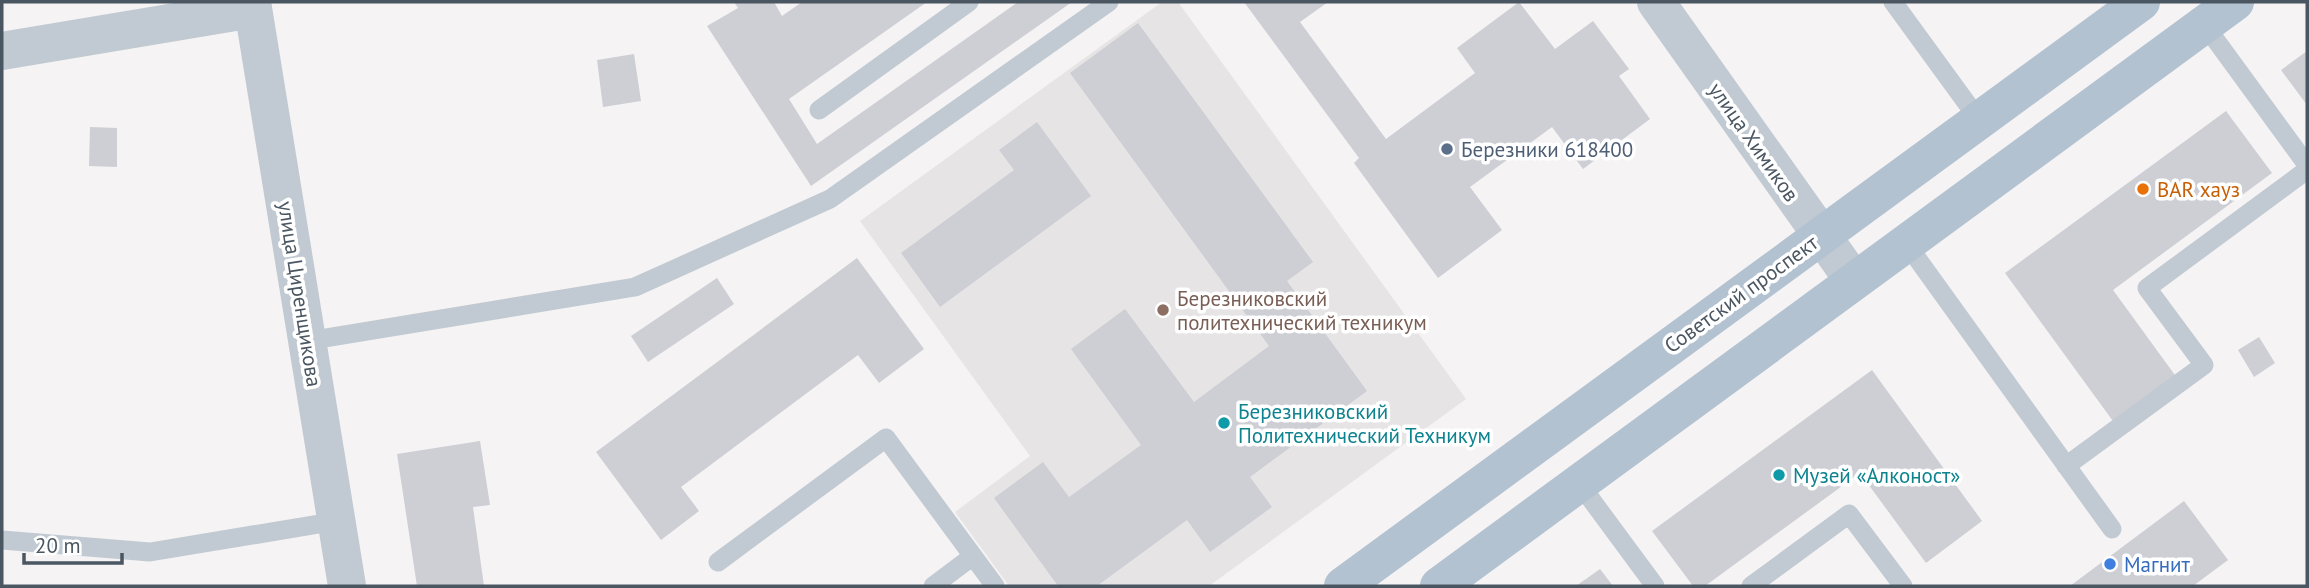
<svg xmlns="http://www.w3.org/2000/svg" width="2309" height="588" font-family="'PT Sans',sans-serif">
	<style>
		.education { fill: #e6e4e5 }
		.building { fill: #cdcfd5 }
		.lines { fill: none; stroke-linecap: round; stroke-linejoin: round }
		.service { stroke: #c1cad2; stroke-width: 19 }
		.minor { stroke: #c1cad2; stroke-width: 38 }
		.tertiary { stroke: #c1cad2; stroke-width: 38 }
		.primary { stroke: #b3c2d1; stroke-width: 38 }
		.service-dot { fill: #5c6f8a; stroke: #fff; stroke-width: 2.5 }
		.food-dot { fill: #e8710a; stroke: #fff; stroke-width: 2.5 }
		.education-dot { fill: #8d6e63; stroke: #fff; stroke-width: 2.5 }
		.culture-dot { fill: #0f9aa8; stroke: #fff; stroke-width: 2.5 }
		.shop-dot { fill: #3f7fe0; stroke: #fff; stroke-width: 2.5 }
		.labels { text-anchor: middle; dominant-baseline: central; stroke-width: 7; stroke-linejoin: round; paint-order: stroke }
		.street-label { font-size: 21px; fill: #4a5661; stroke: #fff }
		.service-label { font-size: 21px; fill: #4e5e75; stroke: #fff; text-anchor: start }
		.food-label { font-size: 21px; fill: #c56008; stroke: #fff; text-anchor: start }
		.education-label { font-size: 21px; fill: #785e54; stroke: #fff; text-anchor: start }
		.culture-label { font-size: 21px; fill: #0d838f; stroke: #fff; text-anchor: start }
		.shop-label { font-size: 21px; fill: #366cbe; stroke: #fff; text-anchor: start }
	</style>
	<rect width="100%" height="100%" fill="#f5f3f3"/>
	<path class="education" d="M1162 2H1178L1466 399 1209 586H1009L955 512 1030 456 860 221Z"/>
	<path class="building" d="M734 2H774L782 16 802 2H927L789 99 817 144 1018 2H1072L811 186 707 26 738 8Z
		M1244 2H1328L1300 22 1386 139 1475 73 1457 48 1519 2 1555 49 1593 21 1629 69 1619 76 1650 119 1583 169 1552 127 1470 187 1502 230 1438 278 1354 163 1359 158Z
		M1138 23 1313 262 1287 281 1367 391 1250 477 1272 507 1210 552 1187 520 1097 586H1058L994 498 1043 462 1069 497 1141 445 1071 349 1125 309 1194 402 1269 346 1070 73Z
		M2307 51V105L2281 70Z
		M634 54 641 101 603 107 597 60Z
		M2226 111 2272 173 2113 290 2180 382 2118 428 2005 273Z
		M1037 122 1091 196 940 307 901 253 1014 170 999 150Z
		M90 127 117 128V167L89 166Z
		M857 258 924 349 879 383 858 355 681 487 699 511 661 540 596 452Z
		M717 278 734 304 648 362 631 336Z
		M2259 337 2275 363 2254 377 2238 350Z
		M1872 370 1982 521 1926 563 1860 473 1705 586H1693L1652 531Z
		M480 441 490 505 473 507 484 586H417L397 454Z
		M2184 501 2228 560 2193 586H2070Z
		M1600 569 1613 586H1576Z"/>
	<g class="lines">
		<path class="service" d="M1893 2 1979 120
			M2204 24 2307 165
			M819 110 969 2
			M1906 243 2112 529
			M307 341 635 287 830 199 1109 2
			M2066 466 2204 365 2147 288 2307 170
			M1579 483 1655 586
			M2 540 150 552 337 521
			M718 562 886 438 995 586
			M933 586 973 556
			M1751 586 1849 514 1903 586"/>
		<path class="minor" d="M1656 2 1854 281
			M2 51 253 9"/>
		<path class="tertiary" d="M252 2 347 586"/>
		<path class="primary" d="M1343 586 2141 2
			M1439 586 2235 2"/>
	</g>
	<circle class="service-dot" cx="1447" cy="149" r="7"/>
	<circle class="food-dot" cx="2143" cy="189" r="7"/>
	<circle class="education-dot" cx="1163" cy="310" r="7"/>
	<g class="culture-dot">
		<circle cx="1224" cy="423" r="7"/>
		<circle cx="1779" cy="475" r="7"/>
	</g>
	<circle class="shop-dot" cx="2110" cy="564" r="7"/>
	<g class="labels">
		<g class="street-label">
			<text transform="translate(1754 142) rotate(55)">улица Химиков</text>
			<text transform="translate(300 294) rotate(81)">улица Циренщикова</text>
			<text transform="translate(1741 294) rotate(-36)">Советский проспект</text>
		</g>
		<g class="service-label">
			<text x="1461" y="149">Березники 618400</text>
		</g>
		<g class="food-label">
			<text x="2157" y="189">BAR хауз</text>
		</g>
		<g class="education-label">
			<text x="1177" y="298">Березниковский<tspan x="1177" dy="24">политехнический техникум</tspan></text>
		</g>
		<g class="culture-label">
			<text x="1238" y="411">Березниковский<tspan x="1238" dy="24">Политехнический Техникум</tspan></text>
			<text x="1793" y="475">Музей «Алконост»</text>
		</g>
		<g class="shop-label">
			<text x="2124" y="564">Магнит</text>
		</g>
	</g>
	<rect width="2309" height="588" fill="none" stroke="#4a5661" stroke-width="7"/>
	<path d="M24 553v10h98v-10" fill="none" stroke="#4a5661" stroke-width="3.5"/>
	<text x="35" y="553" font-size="21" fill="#4a5661" stroke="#ffffff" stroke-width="5" paint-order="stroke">20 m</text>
</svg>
